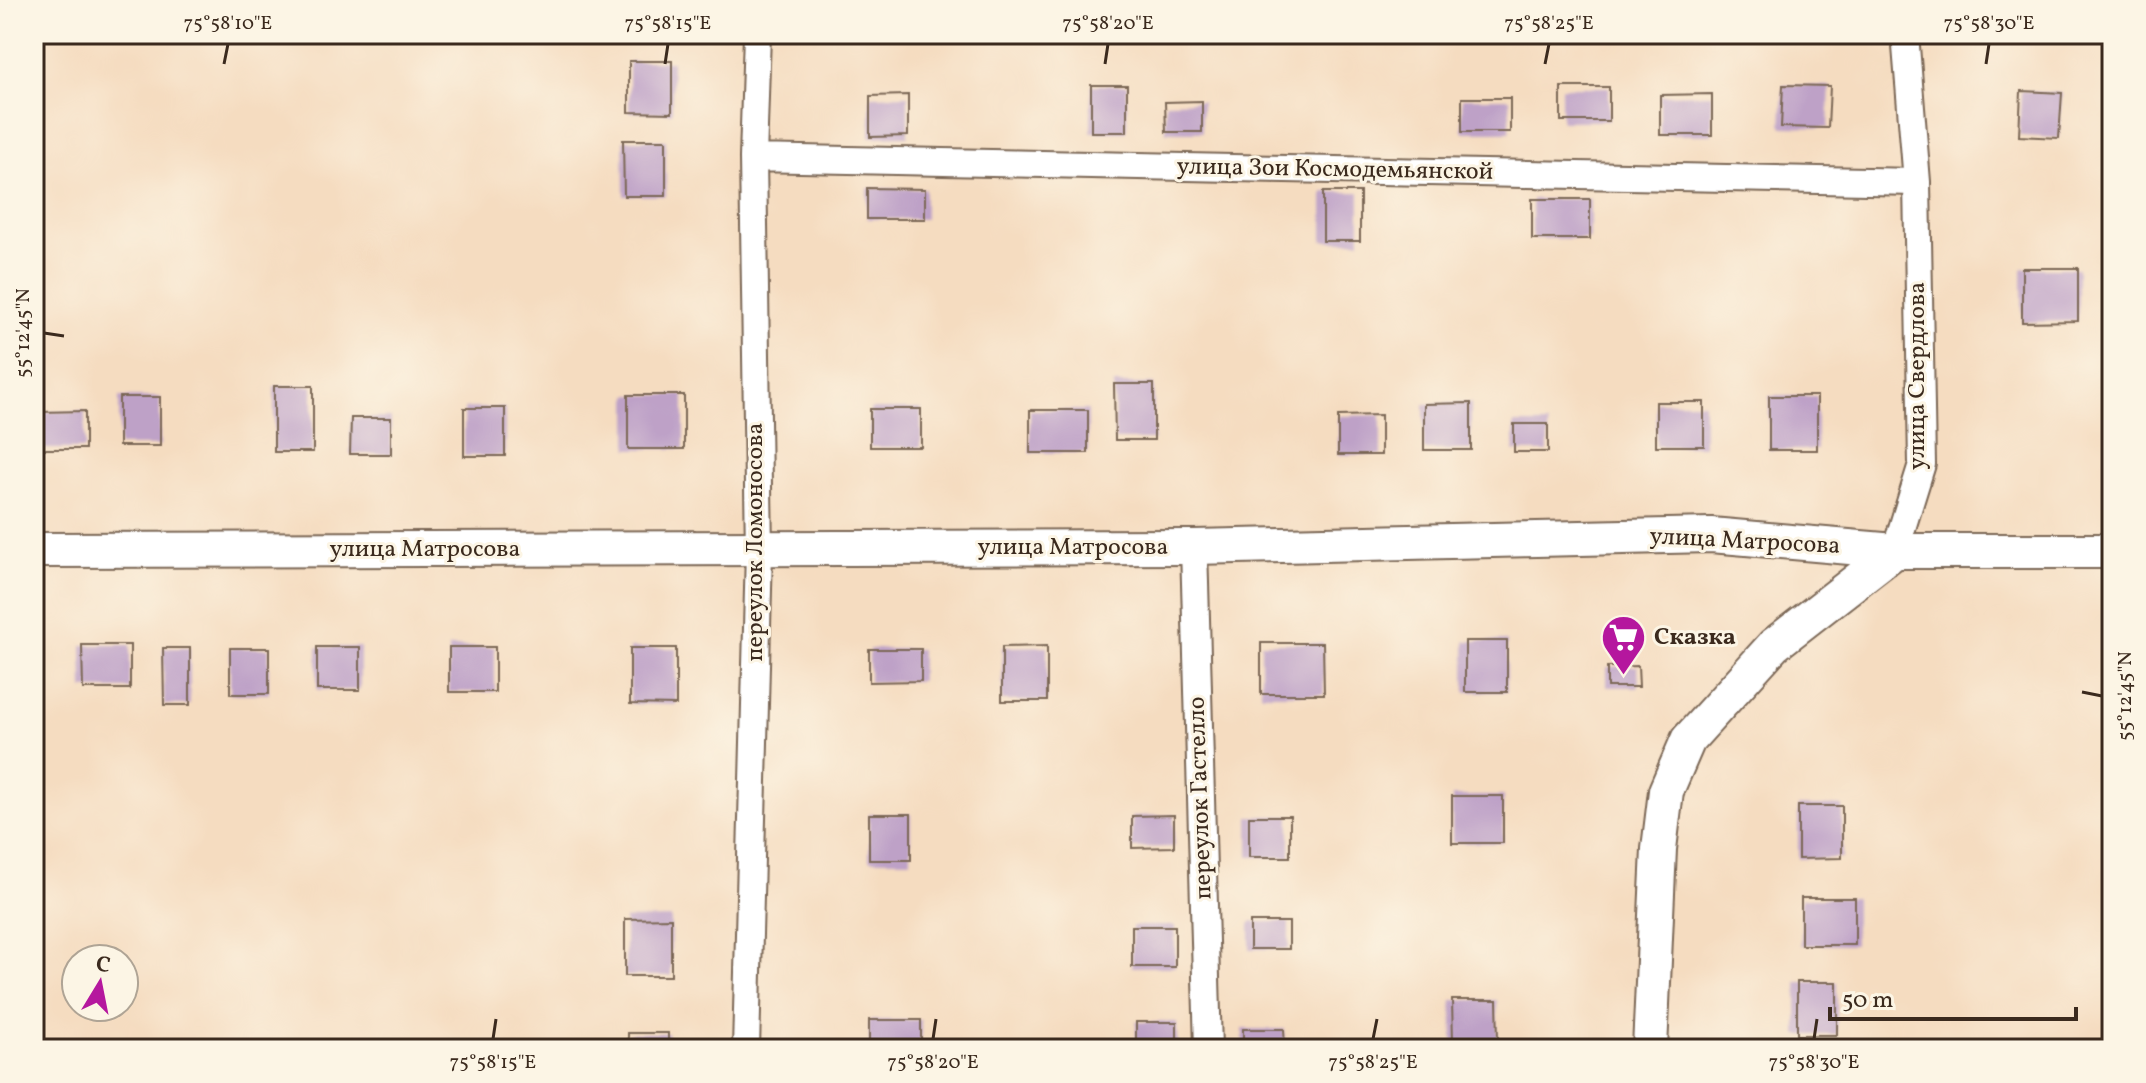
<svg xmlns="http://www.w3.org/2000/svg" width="2146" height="1083" font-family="Vollkorn,serif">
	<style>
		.building { fill: #bea1c7 }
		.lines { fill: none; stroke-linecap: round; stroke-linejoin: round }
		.minor-casing { stroke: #7c6857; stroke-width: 30 }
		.tertiary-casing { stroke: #7c6857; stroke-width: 38 }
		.minor { stroke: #fff; stroke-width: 26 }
		.tertiary { stroke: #fff; stroke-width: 34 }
		.ticks { fill: none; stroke: #3b2a1e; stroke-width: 3 }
		.labels { text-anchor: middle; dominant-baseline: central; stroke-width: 6; stroke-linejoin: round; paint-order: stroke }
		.street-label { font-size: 24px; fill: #3b2a1e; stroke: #fcf5e5 }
		.poi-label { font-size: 24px; font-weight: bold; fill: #3b2a1e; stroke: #fcf5e5; text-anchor: start }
		.neatline { fill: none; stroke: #3b2a1e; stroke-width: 3 }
		.ticks-label { font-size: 20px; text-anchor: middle; fill: #3b2a1e }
	</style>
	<rect width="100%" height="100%" fill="#fcf5e5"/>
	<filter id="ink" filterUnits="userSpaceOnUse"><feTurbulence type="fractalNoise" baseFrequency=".0125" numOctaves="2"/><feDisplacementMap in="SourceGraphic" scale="16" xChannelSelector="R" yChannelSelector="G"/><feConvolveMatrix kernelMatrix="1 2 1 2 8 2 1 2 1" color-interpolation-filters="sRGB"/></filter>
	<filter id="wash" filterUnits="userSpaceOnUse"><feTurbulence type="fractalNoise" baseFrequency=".006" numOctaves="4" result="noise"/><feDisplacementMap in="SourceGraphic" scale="32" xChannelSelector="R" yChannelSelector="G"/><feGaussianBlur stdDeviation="1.8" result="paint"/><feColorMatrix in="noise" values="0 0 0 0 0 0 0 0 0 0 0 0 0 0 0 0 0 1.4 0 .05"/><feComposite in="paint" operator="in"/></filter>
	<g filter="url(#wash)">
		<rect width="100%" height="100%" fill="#f5dcc0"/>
		<g id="blocks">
			<path class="building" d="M2019 34H2064V37L2020 38Z
				M629 61H672V113L629 112Z
				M1091 85H1127V132H1091Z
				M1783 85 1830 86 1828 128 1781 127Z
				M1561 87H1609V121H1561Z
				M2021 91 2062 93 2059 138 2019 136Z
				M1712 94V135H1660V95Z
				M908 95V136L870 137V96Z
				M1462 98H1510V132H1462Z
				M1202 101V132H1166L1165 102Z
				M623 140H666V196H624Z
				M867 188 925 189V219H867Z
				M1323 192H1360V241H1323Z
				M1532 199H1590V239H1532Z
				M2022 268H2078V321L2022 322Z
				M1114 384H1154V440H1115Z
				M274 386H313V452H274Z
				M628 395H684V449H628Z
				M1769 396H1817V450H1769Z
				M119 397H160V446H119Z
				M1656 402H1704V446H1656Z
				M1471 403V450H1424V404Z
				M464 408H505V456H464Z
				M870 409H921V447H870Z
				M1030 410H1088V453H1030Z
				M85 411V449H39V412Z
				M1381 415V455H1338V416Z
				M351 418H391V454H350Z
				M1514 424H1548V452H1514Z
				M1465 641H1507V692H1465Z
				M1261 643H1323L1324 694H1261Z
				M82 645H130V689H83Z
				M1047 646V701H1002V647Z
				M317 647H360V690H317Z
				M449 647H495V692H449Z
				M163 648H190V705H164Z
				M230 648H269V694H230Z
				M630 648H676V705L630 704Z
				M869 649H921V681L869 682Z
				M1638 666 1639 687H1607V667Z
				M1452 796H1503V843H1452Z
				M1798 806H1842V858L1798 859Z
				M869 814H911V860H869Z
				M1174 815V847L1132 848V816Z
				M1249 816H1290V857H1249Z
				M1801 898H1855V945H1801Z
				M671 918V976H625V919Z
				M1250 922H1289V949H1250Z
				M1132 926H1175V967H1132Z
				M1797 982H1837V1035H1797Z
				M1452 1000H1497L1498 1040 1453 1041Z
				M869 1020H921V1049H869Z
				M1136 1022H1177V1049H1136Z
				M1243 1029H1284L1285 1049H1243Z
				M628 1033H668V1049H628Z"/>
		</g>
	</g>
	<g filter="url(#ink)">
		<use href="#blocks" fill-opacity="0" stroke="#7c6857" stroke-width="2"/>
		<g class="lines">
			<defs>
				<path id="minor" d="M753 158 1917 182
					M1194 547 1208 1049
					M1895 551 1922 464 1917 182 1905 34
					M746 1049 759 551 753 158 757 34"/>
				<path id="tertiary" d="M34 550 1194 547 1711 535 1895 551H2112
					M1650 1049 1659 849 1666 791 1688 740 1774 645 1895 551"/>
			</defs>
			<use href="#minor" class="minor-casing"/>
			<use href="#tertiary" class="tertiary-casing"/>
			<use href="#minor" class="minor"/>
			<use href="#tertiary" class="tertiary"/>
		</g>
	</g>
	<path class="ticks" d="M224 64 228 44M665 64 668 44M1105 64 1108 44M1545 64 1549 44M1986 64 1989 44M44 333 64 336M2082 692 2102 696M493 1039 496 1019M933 1039 936 1019M1373 1039 1377 1019M1814 1039 1817 1019"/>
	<defs>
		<symbol id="supermarket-pin" viewBox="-11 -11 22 30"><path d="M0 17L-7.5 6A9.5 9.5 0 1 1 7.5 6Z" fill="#b5179e" stroke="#fcf5e5"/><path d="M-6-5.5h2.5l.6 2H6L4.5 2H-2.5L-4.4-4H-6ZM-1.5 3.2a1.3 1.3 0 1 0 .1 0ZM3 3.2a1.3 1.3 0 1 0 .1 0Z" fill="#fff"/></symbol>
	</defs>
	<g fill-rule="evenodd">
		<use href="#supermarket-pin" x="1598" y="612" width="51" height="69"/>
	</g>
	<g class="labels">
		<g class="street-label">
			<text transform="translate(1335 170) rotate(1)">улица Зои Космодемьянской</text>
			<text transform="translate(1918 376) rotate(-90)">улица Свердлова</text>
			<text transform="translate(756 542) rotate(-90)">переулок Ломоносова</text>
			<text transform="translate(1745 542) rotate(3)">улица Матросова</text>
			<text x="1073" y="548">улица Матросова</text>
			<text x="425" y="550">улица Матросова</text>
			<text transform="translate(1201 798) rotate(-92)">переулок Гастелло</text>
		</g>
		<g class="poi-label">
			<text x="1654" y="638">Сказка</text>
		</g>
	</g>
	<rect width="2146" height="1083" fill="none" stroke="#fcf5e5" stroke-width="88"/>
	<g transform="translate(100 983) rotate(10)"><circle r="38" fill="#fcf5e5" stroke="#afa495" stroke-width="2"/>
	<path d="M0-6L14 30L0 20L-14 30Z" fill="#b5179e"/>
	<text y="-12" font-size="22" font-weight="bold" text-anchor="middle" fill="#3b2a1e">С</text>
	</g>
	<path d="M1830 1007v12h246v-12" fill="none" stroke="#3b2a1e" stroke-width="4"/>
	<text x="1842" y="1007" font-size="24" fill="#3b2a1e" stroke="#fcf5e5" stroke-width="6" paint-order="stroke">50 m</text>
	<rect x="44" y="44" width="2058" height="995" class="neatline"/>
	<g class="ticks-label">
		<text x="228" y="29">75°58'10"E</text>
		<text x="668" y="29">75°58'15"E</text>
		<text x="1108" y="29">75°58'20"E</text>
		<text x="1549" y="29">75°58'25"E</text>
		<text x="1989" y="29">75°58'30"E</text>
		<text transform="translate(22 333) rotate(-90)" y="7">55°12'45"N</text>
		<text transform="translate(2124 696) rotate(-90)" y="7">55°12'45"N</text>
		<text x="493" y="1068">75°58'15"E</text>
		<text x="933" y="1068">75°58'20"E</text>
		<text x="1373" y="1068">75°58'25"E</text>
		<text x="1814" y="1068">75°58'30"E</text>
	</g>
</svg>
